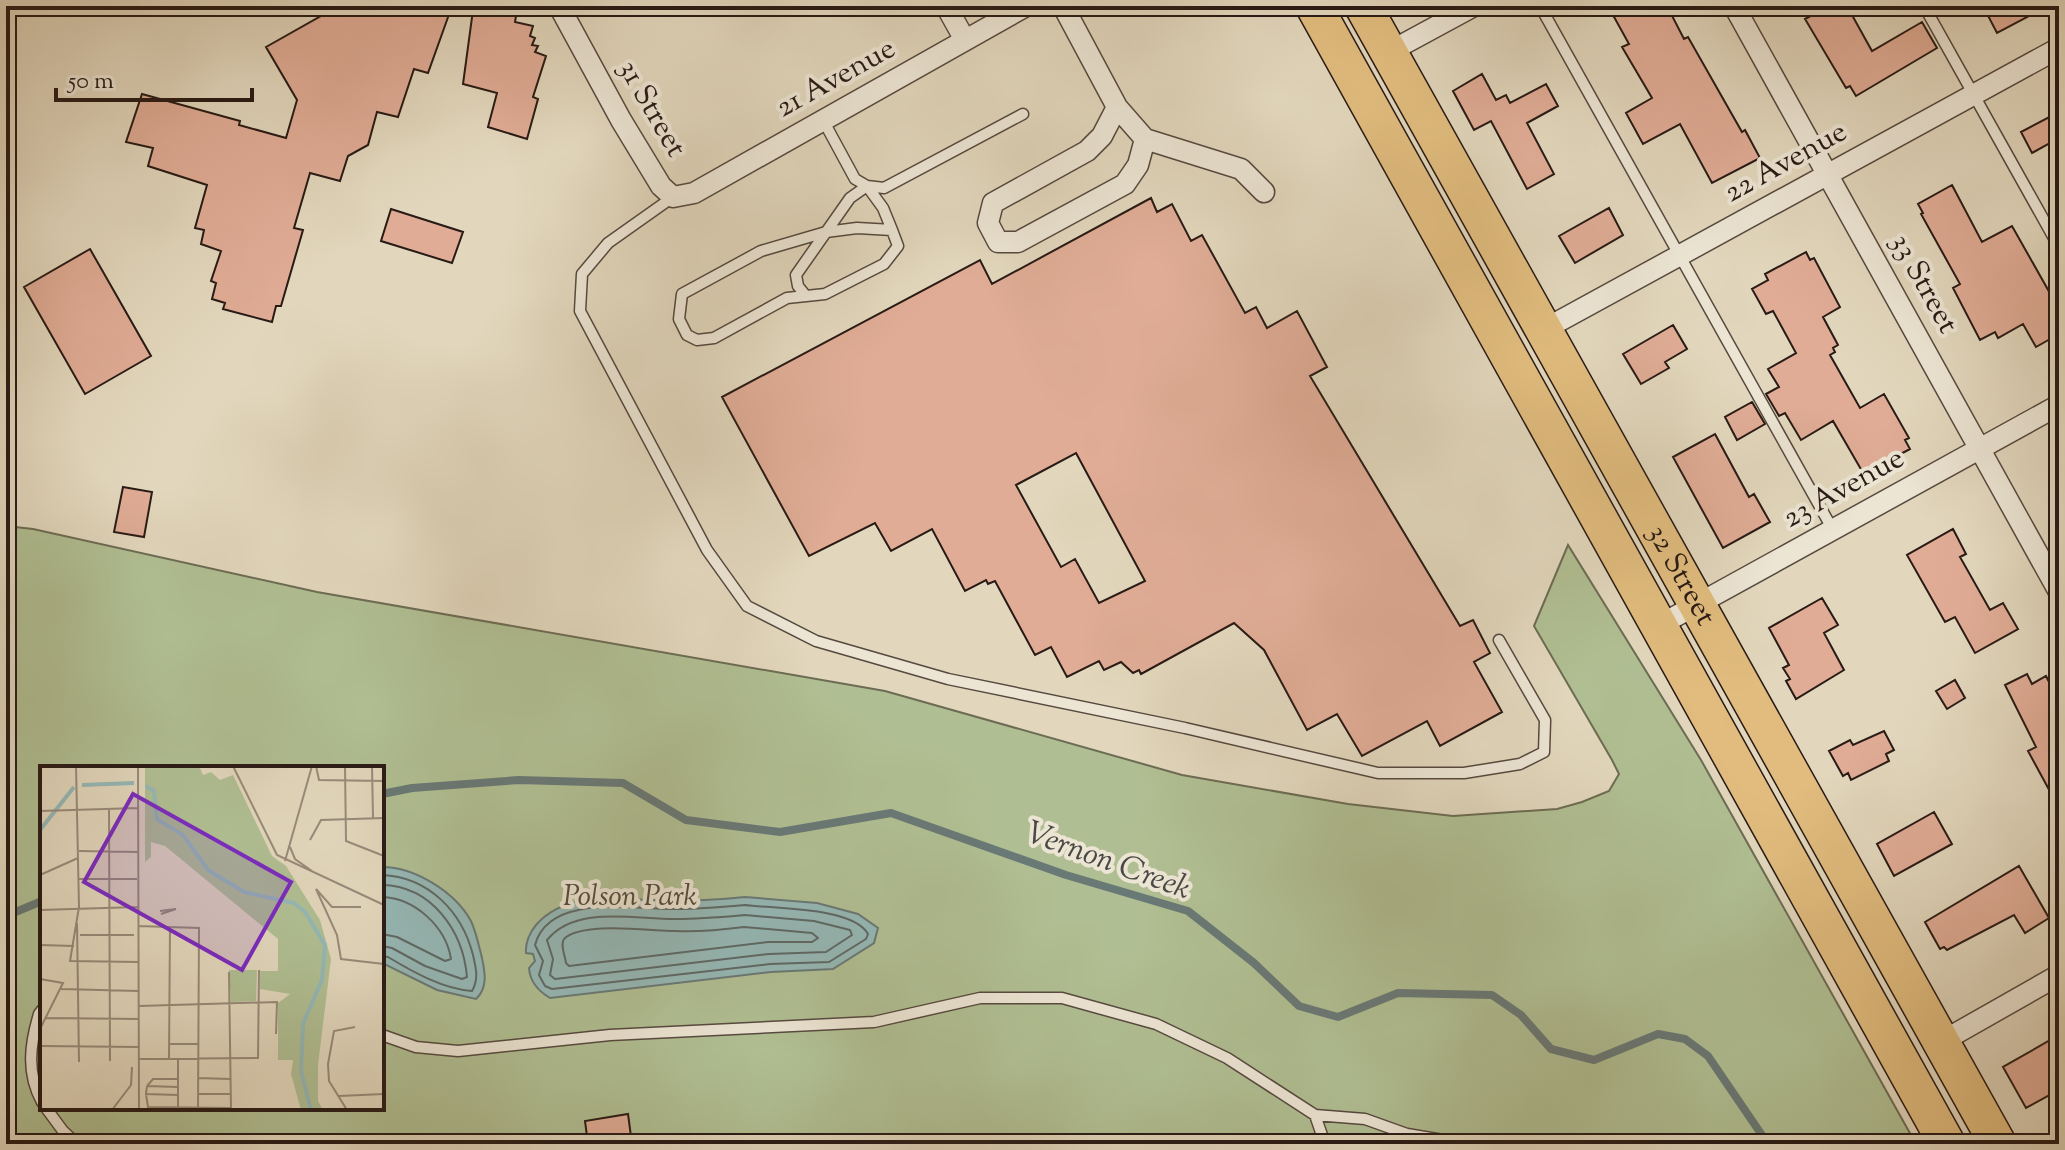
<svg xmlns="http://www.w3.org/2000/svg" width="2065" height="1150" font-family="'Sorts Mill Goudy',serif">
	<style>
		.green { fill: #b0bf93; stroke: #6c6c54; stroke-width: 2; fill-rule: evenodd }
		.water { fill: #95b8b6; stroke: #697976; stroke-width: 2 }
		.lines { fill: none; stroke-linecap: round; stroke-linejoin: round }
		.shore { stroke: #5e6966; stroke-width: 2 }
		.stream { stroke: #697976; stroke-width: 8 }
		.building { fill: #e0ac96; stroke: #281a15; stroke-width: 2; fill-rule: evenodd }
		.lane-casing { stroke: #56493f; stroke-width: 13 }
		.street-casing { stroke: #56493f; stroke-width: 23 }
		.highway-casing { stroke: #281a15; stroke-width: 39 }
		.lane { stroke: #ece5d4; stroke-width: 10 }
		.street { stroke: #ece5d4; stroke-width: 20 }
		.highway { stroke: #e1bc7e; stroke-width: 36 }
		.labels { text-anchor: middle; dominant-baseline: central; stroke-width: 8; stroke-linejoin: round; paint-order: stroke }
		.street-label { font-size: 30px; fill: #281a15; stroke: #ece5d4 }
		.park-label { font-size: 30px; font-style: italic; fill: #514c3b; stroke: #ece5d4 }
		.water-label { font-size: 32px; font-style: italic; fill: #494945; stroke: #ece5d4 }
		.inset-river { fill: none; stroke: #95b8b6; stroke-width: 4 }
		.inset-road { fill: none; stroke: #988b7a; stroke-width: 2 }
		.view { fill: #7b2cbf; fill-opacity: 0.15; stroke: #7b2cbf; stroke-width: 4 }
		.inset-edge { fill: none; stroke: #281a15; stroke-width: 4 }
	</style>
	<rect width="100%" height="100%" fill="#e2d7bd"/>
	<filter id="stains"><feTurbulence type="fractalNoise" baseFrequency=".0025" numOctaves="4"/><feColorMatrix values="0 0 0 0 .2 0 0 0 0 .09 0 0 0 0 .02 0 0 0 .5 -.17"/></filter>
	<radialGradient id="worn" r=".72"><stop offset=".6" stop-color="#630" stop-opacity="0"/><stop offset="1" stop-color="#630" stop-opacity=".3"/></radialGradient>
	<path class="green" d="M6 526 33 529 317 592 885 691 1182 775 1348 804 1453 816 1557 809 1582 802 1609 791 1619 774 1612 760 1534 626 1568 545 1701 760 1916 1144H6ZM42 768H382V1108H42Z"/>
	<path class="water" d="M382 867C415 867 455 892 471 921 476 932 479 946 482 958 485 972 488 988 476 999L437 990 382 963Z
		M745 897 817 903 858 914 878 928 874 943 833 969 771 972 550 998C538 991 530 982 529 968L535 961 533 954 526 953C525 943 530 932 536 925 570 886 632 902 677 901 700 901 722 899 745 897Z"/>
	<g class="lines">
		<path class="shore" d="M382 875C429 877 462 912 473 955 476 968 479 979 472 991 443 989 413 972 388 957L382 956
			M382 885C432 886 463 931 467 977L462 979 425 966 392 948 382 946
			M382 897C415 898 446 927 451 959L445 961 397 937 382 934
			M745 905C775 909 853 907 868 934L866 939 829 962 770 964 552 989 545 986 539 975 543 961 535 945C549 892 636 910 676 909 699 909 722 907 745 905Z
			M745 915 814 921 850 930 852 935 826 952 769 954 555 979 550 975 553 959 547 940C576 904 637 920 677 919 700 919 722 917 745 915Z
			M744 927 812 933 818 938 812 942H768L569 966 566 963C565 956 560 944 564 939 582 921 650 931 675 931 698 932 721 930 744 927Z"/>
		<path class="stream" d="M382 794 412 788 519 780 623 783 686 820 780 832 891 813 1066 875 1188 911 1254 963 1299 1006 1338 1017 1398 993 1492 995 1521 1015 1551 1049 1594 1060 1658 1034 1685 1039 1708 1056 1768 1144
			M6 916 42 901"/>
	</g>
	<path class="building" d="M322 6H452L428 73 414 69 398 117 377 112 368 145 348 156 340 181 310 173 294 228 303 230 281 306H276L272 322 223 309 225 303 212 299 216 283 211 281 221 251 201 244 204 230 195 228 207 185 148 166 153 148 126 142 142 94 240 121 239 125 286 138 297 100 266 47 326 13Z
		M1608 6H1667L1684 39 1688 37 1742 132 1745 130 1760 158 1712 183 1680 124 1643 144 1626 113 1652 98 1622 47 1629 44Z
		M1829 6H1847L1872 51 1922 22 1937 48 1856 96 1850 86 1846 88 1805 19Z
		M1983 6H2048L1997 33Z
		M473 10 516 16 515 22 533 26 530 36 535 38 532 45 538 46 535 52 546 56 533 97 538 99 527 139 488 127 497 93 463 84Z
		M1482 74 1496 100 1506 95 1510 103 1546 84 1558 106 1527 123 1554 174 1527 189 1491 121 1474 130 1453 91Z
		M2059 112V138L2032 153 2021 132Z
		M1952 185 1982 242 2012 226 2051 295 2059 290V334L2036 347 2023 324 1998 338 1995 332 1980 340 1953 288 1960 284 1921 214 1923 213 1918 204Z
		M1151 198 1157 212 1172 204 1191 241 1202 235 1245 313 1256 307 1267 328 1297 311 1327 367 1310 376 1460 626 1473 620 1490 653 1474 662 1502 712 1440 746 1427 721 1362 756 1337 714 1307 730 1264 650 1234 623 1141 674 1139 670 1133 673 1121 662 1104 670 1099 661 1067 677 1051 647 1035 655 995 581 988 584 986 580 965 591 932 529 891 551 875 523 809 556 722 397 980 260 992 284ZM1076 453 1145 581 1099 603 1075 559 1061 567 1016 485Z
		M1609 208 1623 235 1575 263 1559 236Z
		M391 209 463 232 452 263 381 241Z
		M90 249 151 356 85 394 24 287Z
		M1806 252 1810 260 1814 258 1840 307 1823 317 1838 345 1833 348 1835 352 1830 355 1860 408 1884 394 1909 438 1905 440 1910 449 1882 464 1884 468 1866 478 1833 421 1801 440 1785 413 1779 416 1766 394 1779 387 1768 369 1796 353 1773 311 1766 314 1752 289 1768 280 1765 274Z
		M1673 325 1687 349 1665 362 1669 368 1641 384 1623 354Z
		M1752 402 1765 424 1737 440 1725 417Z
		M1715 434 1749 497 1754 494 1770 522 1723 548 1673 457Z
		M123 487 152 492 144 537 114 532Z
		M1953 529 1966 554 1960 557 1990 610 2003 603 2018 629 1975 653 1955 617 1945 622 1907 555Z
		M1822 598 1838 625 1824 633 1844 670 1796 699 1786 681 1790 679 1783 668 1789 665 1769 628Z
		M2027 674 2032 684 2046 676 2059 702V808L2028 751 2036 747 2005 685Z
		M1955 680 1965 698 1947 709 1936 691Z
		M1884 731 1894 750 1886 754 1889 761 1851 780 1848 773 1843 776 1829 751 1850 740 1853 745Z
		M1934 812 1952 844 1894 876 1877 844Z
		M2019 866 2049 918 2025 933 2014 915 1947 950 1944 947 1940 949 1925 922Z
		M2059 1035V1090L2026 1108 2003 1067Z
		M628 1114 632 1144H588L585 1121Z"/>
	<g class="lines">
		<defs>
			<path id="lane" d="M1540 6 1833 530
				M1924 6 2059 247
				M823 120 855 179 867 186 883 208 892 230
				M673 197 608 243 582 274 580 311 707 550 747 606 816 641 948 679 1185 728 1378 773H1464L1520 764 1544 752 1545 720 1499 640
				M857 228 892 230 898 246 884 264 825 294 787 298 714 338 697 340 687 335 679 319 682 294 761 251 826 232Z
				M806 296 798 286 796 275 850 198 867 186 884 188 1023 114
				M42 1010 39 1014C30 1044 26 1073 42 1102
				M382 1035 416 1047 458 1051 610 1035 874 1022 980 998H1062L1156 1024 1227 1058 1315 1115 1365 1119 1407 1134 1467 1144
				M46 1108 63 1131 77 1144
				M1315 1115 1325 1144"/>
			<path id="street" d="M559 6 621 120 661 186 673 197 694 193 1026 6
				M946 6 965 40
				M1063 6 1117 107 1145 139 1241 169 1264 192
				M1734 6 2059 592
				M1389 52 1474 6
				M1117 107 1102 136 1087 151 993 203 988 223 998 242H1018L1125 184 1138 165 1145 139
				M1543 330 2059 48
				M1658 626 2059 405
				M1941 1042 2059 975"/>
			<g id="highway">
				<path d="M1314 6 1947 1144"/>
				<path id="s1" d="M1363 6 1998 1144"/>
			</g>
		</defs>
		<use href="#lane" class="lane-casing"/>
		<use href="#street" class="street-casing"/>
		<use href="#highway" class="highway-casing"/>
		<use href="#lane" class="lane"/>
		<use href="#street" class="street"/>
		<use href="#highway" class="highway"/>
	</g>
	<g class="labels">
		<g class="street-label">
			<text transform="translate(836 79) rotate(-29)">21 Avenue</text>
			<text transform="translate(651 109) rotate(60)">31 Street</text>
			<text transform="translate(1786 163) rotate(-29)">22 Avenue</text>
			<text transform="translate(1923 284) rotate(61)">33 Street</text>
			<text transform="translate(1844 489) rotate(-29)">23 Avenue</text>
			<text stroke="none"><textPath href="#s1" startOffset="652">32 Street</textPath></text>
		</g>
		<g class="park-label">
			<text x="630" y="897">Polson Park</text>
		</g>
		<g class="water-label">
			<text transform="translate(1108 862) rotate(20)">Vernon Creek</text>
		</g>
	</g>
	<g transform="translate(40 766)">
		<rect width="344" height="344" fill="#e2d7bd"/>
		<path d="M105 0H159L163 9 171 6 180 14 193 9 232 90 246 100 280 154 291 193 278 299V335L283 344H261L251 308 253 294H238V237L250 228 220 223V205H238V173L125 80 111 76V91L105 96ZM189 204H217L216 235 191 236Z" fill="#b0bf93"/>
		<path class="inset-river" d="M42 19 94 17M106 20 114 25 117 53 143 69 168 104 204 126 254 137 265 146 285 179 282 214 263 258 261 305 271 344M0 64 34 21"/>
		<path class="inset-road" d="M36 0 39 141 30 195 99 196M98 0 99 344M193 0 237 89 344 139M276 0 279 14 344 15M305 0 306 75 344 90M332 0 333 52M69 42 70 295M0 45 98 42M270 74 281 54 344 52M250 81 255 93 272 105M39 85 99 86M245 95 272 0M0 109 38 92M39 113H97M321 141H292L276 123 297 169 301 193 344 198M0 144 98 141M120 145 136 143 121 148M37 157 39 296M98 160 159 162 158 344M40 169H94M0 179 34 180M189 206 191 344M0 213 23 217 0 263M21 223 98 225M99 240 237 236 236 268M6 252 99 253M130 278H159M0 280 99 281M99 293 218 292 219 204M129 293 130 160M138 293V342M158 312 190 313M107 320 106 328 138 329M107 320 113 313H137M107 320 138 321M106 328 108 341 191 342M158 328H191M299 330 344 328M72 344 91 319 92 301M307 344 289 315 288 298 294 265 315 261"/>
		<path class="view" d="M93 28 251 116 202 204 44 116Z"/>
		<rect width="344" height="344" class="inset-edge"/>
	</g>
	<rect width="2065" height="1150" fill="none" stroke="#e2d7bd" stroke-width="32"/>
	<rect x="8" y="8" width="2049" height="1134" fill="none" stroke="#281a15" stroke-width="4"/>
	<rect x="16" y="16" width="2033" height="1118" fill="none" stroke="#281a15" stroke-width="2"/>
	<path d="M56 88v12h196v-12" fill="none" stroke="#281a15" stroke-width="4"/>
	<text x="68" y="88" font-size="24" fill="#281a15" stroke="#ece5d4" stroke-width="6" paint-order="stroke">50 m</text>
	<rect width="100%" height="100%" filter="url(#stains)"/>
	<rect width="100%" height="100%" fill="url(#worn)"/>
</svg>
